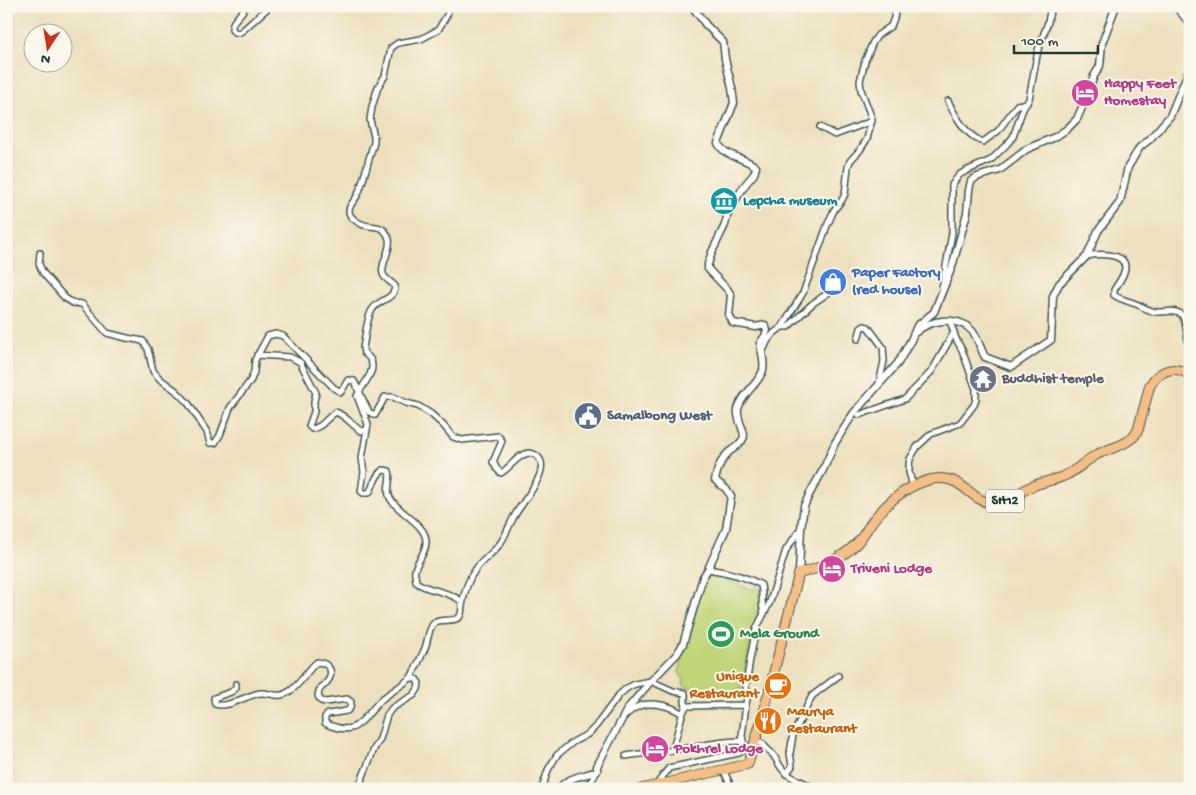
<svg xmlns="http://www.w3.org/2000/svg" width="1196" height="795" font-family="'Gochi Hand',sans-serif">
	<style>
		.green { fill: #c0d579; stroke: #708956 }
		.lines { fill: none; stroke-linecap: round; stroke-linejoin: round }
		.minor-casing { stroke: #3e5549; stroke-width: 8 }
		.tertiary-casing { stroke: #3e5549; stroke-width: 9 }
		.primary-casing { stroke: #3e5549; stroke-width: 11 }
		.minor { stroke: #fff; stroke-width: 5 }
		.tertiary { stroke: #fff; stroke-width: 6 }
		.primary { stroke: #f6be87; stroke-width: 9 }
		.labels { text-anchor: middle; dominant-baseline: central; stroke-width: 4; stroke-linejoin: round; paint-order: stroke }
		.shield { fill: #fbf7ec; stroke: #61756b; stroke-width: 1 }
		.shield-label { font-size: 14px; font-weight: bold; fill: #1f3d34 }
		.hotel-label { font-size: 15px; font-weight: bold; fill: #b23c85; stroke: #fbf7ec; text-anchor: start }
		.culture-label { font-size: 15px; font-weight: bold; fill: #0d838f; stroke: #fbf7ec; text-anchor: start }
		.shop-label { font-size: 15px; font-weight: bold; fill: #366cbe; stroke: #fbf7ec; text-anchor: start }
		.worship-label { font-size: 15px; font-weight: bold; fill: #5b616d; stroke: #fbf7ec; text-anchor: start }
		.service-label { font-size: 15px; font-weight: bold; fill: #4e5e75; stroke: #fbf7ec; text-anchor: start }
		.leisure-label { font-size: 15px; font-weight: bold; fill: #27864d; stroke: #fbf7ec; text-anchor: start }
		.food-label { font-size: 15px; font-weight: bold; fill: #c56008; stroke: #fbf7ec; text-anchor: end }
	</style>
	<rect width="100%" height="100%" fill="#fbf7ec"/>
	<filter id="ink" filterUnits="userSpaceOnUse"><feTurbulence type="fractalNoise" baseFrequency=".02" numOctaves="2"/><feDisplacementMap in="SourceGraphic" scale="10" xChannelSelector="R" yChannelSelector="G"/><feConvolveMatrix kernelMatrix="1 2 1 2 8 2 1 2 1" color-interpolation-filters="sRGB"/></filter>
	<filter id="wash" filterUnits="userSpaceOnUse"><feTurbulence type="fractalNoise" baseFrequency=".0096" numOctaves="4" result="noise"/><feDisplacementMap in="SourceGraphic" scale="20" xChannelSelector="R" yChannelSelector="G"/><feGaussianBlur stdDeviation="1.12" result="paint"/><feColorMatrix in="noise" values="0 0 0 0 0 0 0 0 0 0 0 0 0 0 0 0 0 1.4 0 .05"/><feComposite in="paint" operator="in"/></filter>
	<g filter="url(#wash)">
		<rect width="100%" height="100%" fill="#ede0be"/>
		<path class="green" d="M709 572 714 577 751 589H753L757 586 761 596 741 689C721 694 702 693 683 685L685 679H683L679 672 704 578Z"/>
	</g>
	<g filter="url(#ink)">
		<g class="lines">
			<defs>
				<path id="minor" d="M245 6C242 16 231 19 232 30L235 32 238 33 242 31 270 6
					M1177 6 1178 10 1190 24
					M948 101C955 116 966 136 983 142L998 131 1017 105 1027 103
					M820 127 835 135 872 121
					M40 253 39 264 43 273 65 298 73 303 82 304 107 333 127 338 143 341 148 349 153 371 160 379 175 390 188 403 207 432 210 443H215L220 435 230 408 251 380 254 372 255 360 268 336 276 334 283 336 334 388 341 392 348 380 354 381 369 412 375 415 385 397H393L406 403 418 406 431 414 443 425 453 437 462 440 498 436 502 441 493 462 497 469 501 473C510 468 518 454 529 453 532 453 537 455 539 458 550 472 522 502 515 515 509 525 506 536 499 545 492 554 481 561 475 570 467 581 464 593 462 606
					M1087 256C1097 254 1126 252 1125 268 1124 277 1118 283 1114 290V295C1121 300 1129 301 1136 304 1144 307 1150 312 1158 312 1165 312 1176 309 1182 315 1187 322 1187 341 1190 350
					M942 288 952 233V185L959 175 966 171 991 160 1008 143 1013 137 1023 109 1029 99 1038 50 1048 22 1051 6
					M782 327H788L812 304 828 293
					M858 339 861 328 864 326 868 327 883 347 884 361 879 384
					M762 353 768 340 774 333 782 327 803 293 827 226 834 210 842 200 845 194 848 167 850 161 860 150 867 139 872 119 861 90 860 81 865 61 873 42 878 35 891 26 894 18 896 6
					M257 355 290 357 300 362 316 393 314 401V412L309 426 312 429C325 426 325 418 336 412 346 416 352 425 361 431L367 430
					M859 415 905 399 932 371 954 332
					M913 486 909 472V465L910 459 917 447 931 434 960 423 974 405 976 399V389L962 350 956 339 950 321
					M708 569C727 572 745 576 761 585 763 595 761 604 764 614
					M236 684V688L231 692 214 698 215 704C228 709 246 695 260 693 271 692 278 700 290 691 301 684 307 670 317 662 329 663 335 672 327 682 324 686 323 685 321 688 318 691 319 692 318 696L321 701 326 702 347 699 351 702 350 708 347 711 328 714 325 717V723C332 727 343 730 351 728 361 726 374 706 382 699 388 694 409 681 412 676 416 667 421 658 425 648 428 641 428 629 434 623 444 615 466 630 461 601 448 590 429 592 416 582 416 578 414 574 415 570 417 560 427 552 426 541 426 524 398 513 390 498 385 489 392 480 389 471L383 470C375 475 374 485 369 493H363L361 491 364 472 362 458 368 424 357 396C361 386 378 371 370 359 368 356 366 355 364 353L363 348C365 338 367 317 372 310 378 299 395 300 395 286 392 283 386 279 384 276 378 267 392 250 389 239 383 219 367 232 355 220 352 218 349 215 349 211 349 204 356 200 358 194 365 178 368 159 374 143V137L370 120 372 107 378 87 385 76 391 48 398 43 421 39 438 30 447 15 449 6
					M682 715 686 706 745 705
					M625 716C630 711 635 707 642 705 654 702 671 706 681 713L682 715 674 745V750
					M755 742 763 744C766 749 771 752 774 756 778 762 780 768 786 773 794 780 806 782 815 789
					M753 748 744 745 742 736 747 697 746 686 750 659 756 629 770 602 786 550 801 528
					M626 756C642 753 658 753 674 750 696 747 718 741 741 741L743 744
					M723 769 732 789
					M786 774 792 766 790 753 793 735 812 696 838 676
					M657 784 669 768 739 753 747 746
					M358 789 374 749 380 739 387 715 392 708 414 695 418 689 419 683 416 679 411 678
					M542 789 548 770 557 755 573 742 588 734 596 726 619 695 627 688 635 684 651 681 673 691 685 693V702L686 706
					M583 789 592 780 597 771"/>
				<path id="tertiary" d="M916 332C931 319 959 315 973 332 978 339 981 350 985 357L1011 367 1051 340 1053 296 1059 284 1087 256 1098 231 1120 202 1128 167 1140 147 1149 140 1170 116 1190 68
					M799 573 801 528 804 506 810 493 823 470 835 443 853 414 898 363 911 340 917 326 934 312 952 267 961 235 967 213 969 190 971 181 977 177 1000 170 1027 149 1055 137 1067 129 1077 119 1084 103 1094 76 1100 66 1102 43 1116 6
					M558 789C570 776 581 777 597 771V766L628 708 651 681 677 654 683 644 703 577 708 569 726 529 731 496 726 489 715 480C717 470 721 459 729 452 734 448 740 445 743 439 747 432 736 421 738 409 742 393 759 384 763 370 765 361 761 351 760 343L765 336 767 330 765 325 756 327 733 323 729 315 731 295 728 290 708 269V264L712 252 725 225 728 213 734 202 745 185 754 174 756 167C745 157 724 157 718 143L734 103 732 88 725 59 723 42 706 25 692 6"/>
				<path id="primary" d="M641 789 748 764 762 719 799 573C818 570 842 558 856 544 863 537 868 527 874 519 888 502 907 486 929 480 963 471 969 503 994 503 1007 504 1017 494 1028 488 1040 482 1053 481 1064 476 1076 471 1085 461 1096 455 1107 449 1121 447 1131 439 1134 437 1136 434 1138 430L1150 385C1159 370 1176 364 1190 376"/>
			</defs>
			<use href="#minor" class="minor-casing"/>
			<use href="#tertiary" class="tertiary-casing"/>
			<use href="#primary" class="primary-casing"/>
			<use href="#minor" class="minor"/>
			<use href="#tertiary" class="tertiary"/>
			<use href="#primary" class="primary"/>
		</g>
	</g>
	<defs>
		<symbol id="hotel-disc" viewBox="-11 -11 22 22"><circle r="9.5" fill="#d1479c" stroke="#fbf7ec"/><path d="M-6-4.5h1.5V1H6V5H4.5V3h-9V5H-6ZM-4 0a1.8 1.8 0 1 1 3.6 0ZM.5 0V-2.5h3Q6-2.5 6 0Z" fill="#fff"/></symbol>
		<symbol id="museum-disc" viewBox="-11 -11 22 22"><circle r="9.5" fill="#0f9aa8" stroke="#fbf7ec"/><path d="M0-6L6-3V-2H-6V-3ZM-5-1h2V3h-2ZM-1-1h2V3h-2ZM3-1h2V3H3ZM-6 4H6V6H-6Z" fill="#fff"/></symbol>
		<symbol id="shop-disc" viewBox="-11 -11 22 22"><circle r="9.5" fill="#3f7fe0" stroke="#fbf7ec"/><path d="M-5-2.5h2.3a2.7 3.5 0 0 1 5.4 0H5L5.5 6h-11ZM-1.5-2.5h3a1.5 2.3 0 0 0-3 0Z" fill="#fff"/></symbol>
		<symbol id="temple-disc" viewBox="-11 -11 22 22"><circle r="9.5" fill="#6b7280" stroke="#fbf7ec"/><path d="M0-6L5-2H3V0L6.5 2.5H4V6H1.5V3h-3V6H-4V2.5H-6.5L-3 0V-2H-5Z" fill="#fff"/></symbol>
		<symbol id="civic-disc" viewBox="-11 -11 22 22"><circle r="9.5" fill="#5c6f8a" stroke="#fbf7ec"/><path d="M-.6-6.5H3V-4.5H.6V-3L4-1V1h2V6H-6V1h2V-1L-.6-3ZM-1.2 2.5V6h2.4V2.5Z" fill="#fff"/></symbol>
		<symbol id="stadium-disc" viewBox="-11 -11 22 22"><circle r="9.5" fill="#2e9e5b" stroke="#fbf7ec"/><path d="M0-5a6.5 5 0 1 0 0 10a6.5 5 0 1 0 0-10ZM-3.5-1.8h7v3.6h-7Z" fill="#fff"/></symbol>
		<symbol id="cafe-disc" viewBox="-11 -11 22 22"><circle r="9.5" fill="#e8710a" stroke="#fbf7ec"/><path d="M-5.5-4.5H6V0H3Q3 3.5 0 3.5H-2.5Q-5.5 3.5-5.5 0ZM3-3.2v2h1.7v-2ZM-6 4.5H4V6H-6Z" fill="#fff"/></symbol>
		<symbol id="restaurant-disc" viewBox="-11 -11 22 22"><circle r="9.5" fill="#e8710a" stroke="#fbf7ec"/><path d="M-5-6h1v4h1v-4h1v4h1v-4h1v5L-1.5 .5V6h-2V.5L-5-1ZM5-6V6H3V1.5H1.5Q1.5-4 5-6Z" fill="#fff"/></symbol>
	</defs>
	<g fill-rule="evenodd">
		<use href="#hotel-disc" x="1069" y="77" width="32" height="32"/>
		<use href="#museum-disc" x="708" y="185" width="32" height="32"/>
		<use href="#shop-disc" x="817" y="266" width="32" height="32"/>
		<use href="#temple-disc" x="967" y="363" width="32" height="32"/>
		<use href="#civic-disc" x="572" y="400" width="32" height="32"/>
		<use href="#hotel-disc" x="816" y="553" width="32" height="32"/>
		<use href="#stadium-disc" x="705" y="618" width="32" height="32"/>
		<use href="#cafe-disc" x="762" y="670" width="32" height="32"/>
		<use href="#restaurant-disc" x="752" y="705" width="32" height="32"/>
		<use href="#hotel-disc" x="639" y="733" width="32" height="32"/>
	</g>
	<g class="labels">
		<rect class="shield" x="986" y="489.5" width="38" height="23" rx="4"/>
		<g class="shield-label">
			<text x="1005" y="501">SH12</text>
		</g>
		<g class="hotel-label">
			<text x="1104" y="84">Happy Feet<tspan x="1104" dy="17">Homestay</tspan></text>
			<text x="851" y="569">Triveni Lodge</text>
			<text x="674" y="749">Pokhrel Lodge</text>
		</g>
		<g class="culture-label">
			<text x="743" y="201">Lepcha museum</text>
		</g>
		<g class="shop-label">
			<text x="852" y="273">Paper Factory<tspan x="852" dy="17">(red house)</tspan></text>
		</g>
		<g class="worship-label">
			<text x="1002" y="379">Buddhist temple</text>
		</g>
		<g class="service-label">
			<text x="607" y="416">Samalbong West</text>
		</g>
		<g class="leisure-label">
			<text x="740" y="634">Mela Ground</text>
		</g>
		<g class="food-label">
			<text x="759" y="677">Unique<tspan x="759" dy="17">Restaurant</tspan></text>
			<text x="787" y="712" text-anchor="start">Maurya<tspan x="787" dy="17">Restaurant</tspan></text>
		</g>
	</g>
	<rect width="1196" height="795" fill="none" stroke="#fbf7ec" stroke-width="25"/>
	<g transform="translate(48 48) rotate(192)"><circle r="24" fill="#fbf7ec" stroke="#a3ada2"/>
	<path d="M0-4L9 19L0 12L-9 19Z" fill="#c8321e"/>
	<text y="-8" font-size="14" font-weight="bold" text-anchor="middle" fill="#1f3d34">N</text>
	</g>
	<path d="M1014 45v8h84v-8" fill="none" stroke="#1f3d34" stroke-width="2.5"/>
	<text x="1021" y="45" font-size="15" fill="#1f3d34" stroke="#fbf7ec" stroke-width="4" paint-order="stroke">100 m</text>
</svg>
